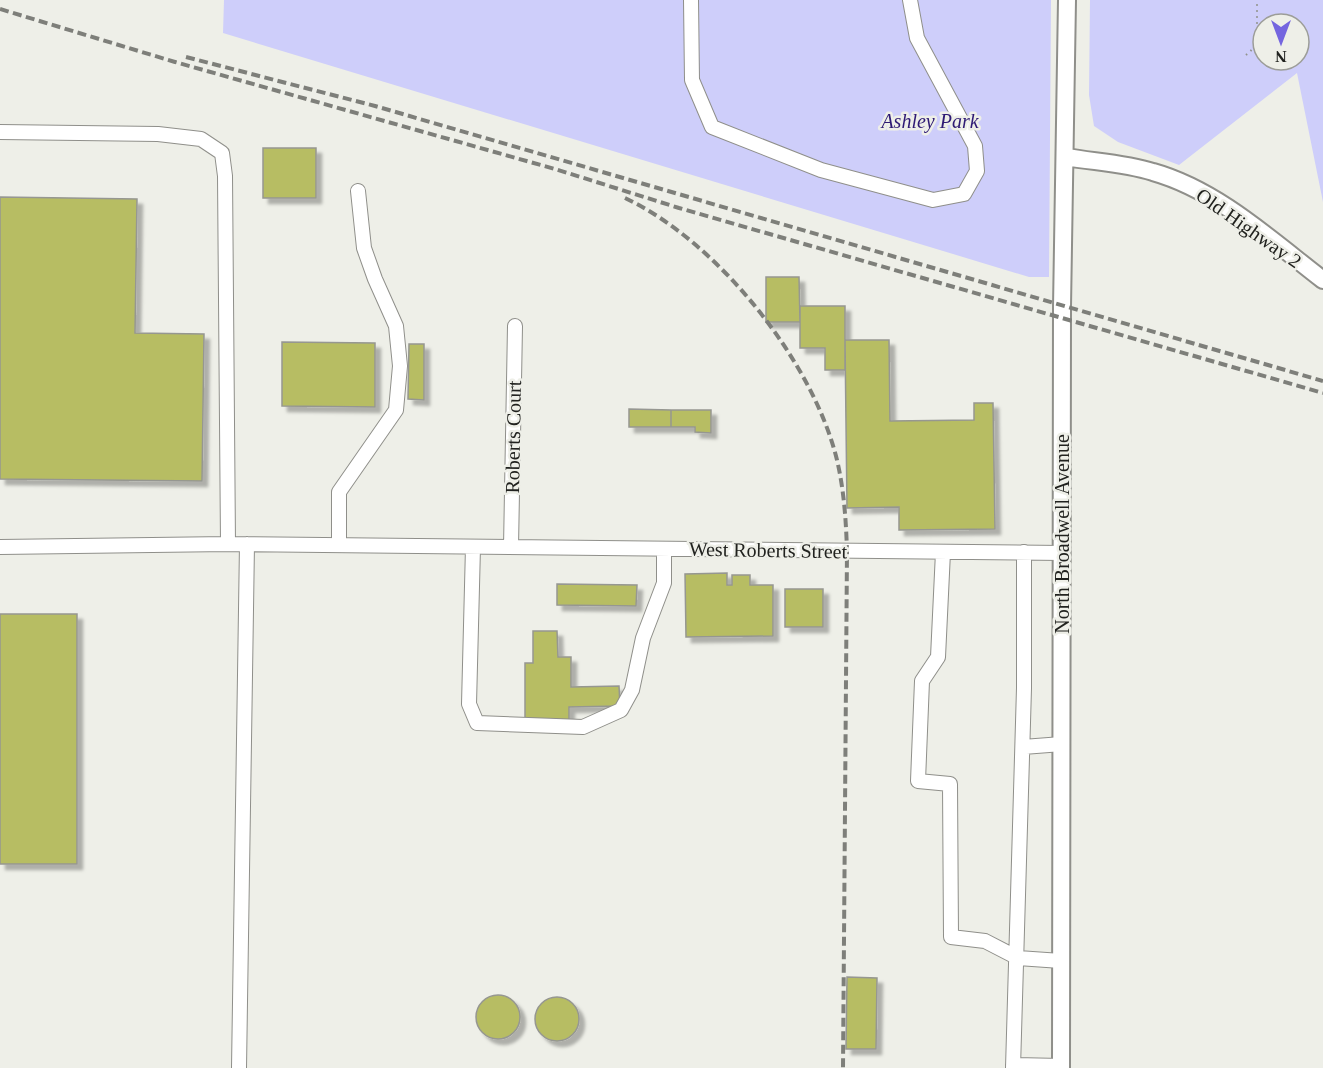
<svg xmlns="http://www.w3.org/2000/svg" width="1323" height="1068" font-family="Georgia,serif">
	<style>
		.green { fill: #cecefa; fill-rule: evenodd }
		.building { fill: #b7bd63; stroke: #969791; stroke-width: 1.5; filter: url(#shadow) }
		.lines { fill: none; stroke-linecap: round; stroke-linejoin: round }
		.minor-casing { stroke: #8f8f8a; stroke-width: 16 }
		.major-casing { stroke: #8f8f8a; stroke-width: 20 }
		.path { stroke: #91928c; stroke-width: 2; stroke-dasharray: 1.5 4.5; stroke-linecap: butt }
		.minor { stroke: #fff; stroke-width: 14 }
		.major { stroke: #fff; stroke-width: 16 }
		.rail { stroke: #7e7f7a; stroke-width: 4; stroke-dasharray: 9 4.5; stroke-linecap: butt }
		.labels { text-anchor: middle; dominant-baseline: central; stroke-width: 5; stroke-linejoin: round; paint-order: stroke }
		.park-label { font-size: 20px; font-style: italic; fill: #2e1a74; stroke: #eeefe8 }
		.street-label { font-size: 20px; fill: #21221f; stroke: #eeefe8 }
	</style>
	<defs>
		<filter id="shadow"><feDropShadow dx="5.5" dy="5.5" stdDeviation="1.5" flood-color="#0004"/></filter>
	</defs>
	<rect width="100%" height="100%" fill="#eeefe8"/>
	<path class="green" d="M224 0H1051L1049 277H1029L223 33Z
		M1090 0H1323V202L1297 73 1179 165 1118 142 1094 126 1089 95ZM1263 24H1299V60H1263Z"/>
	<path class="building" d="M263 148H316V198H263Z
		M0 197 137 199 135 333 204 334 202 481 0 479Z
		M766 277H799L800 322H766Z
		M800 306H845V370H825V348H800Z
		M845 340H889L890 421 974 420V403H993L995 529 899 530V507L847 508Z
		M282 342 375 343V407L282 406Z
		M409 344H424V400L408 399Z
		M629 409 671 410V427H629Z
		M671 410H711V433L695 432V427H671Z
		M727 573V585H732V575H750V585H773V636L686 637 685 574Z
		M557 584 637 585 636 606 557 605Z
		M785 589H823V627H785Z
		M0 614H77V864H0Z
		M533 631H557L558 657H571V687L619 686 620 706 569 707V720H525V663H533Z
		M847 977 877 978 876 1049H846Z
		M476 1017a22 22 0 1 1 44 0a22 22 0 1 1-44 0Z
		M535 1019a22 22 0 1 1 44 0a22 22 0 1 1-44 0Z"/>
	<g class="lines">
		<defs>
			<path id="minor" d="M691 0 692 80 712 127 821 170 933 200 964 194 977 171 975 146 917 38 910 0
				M0 132 158 134 201 139 222 153 225 176 228 544
				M339 545V492L396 410 400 366 396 326 375 279 364 248 358 191
				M0 547 228 544 1063 553
				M473 547 469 704 477 723 583 727 621 710 632 690 643 638 664 583V549
				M511 547 515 326
				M943 552 938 657 922 681 918 781 950 784 951 937 985 941 1018 958 1061 961
				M1023 747 1062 744
				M1013 1065 1061 1066
				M239 1068 247 544
				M1013 1068 1024 688V552"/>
			<path id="major" d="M1066 157C1095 162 1125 163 1153 172 1217 190 1271 240 1323 280
				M1061 1068 1062 307 1067 0"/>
		</defs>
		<use href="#minor" class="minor-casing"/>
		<use href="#major" class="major-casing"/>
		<path class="path" d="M1246 55 1257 45V0"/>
		<use href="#minor" class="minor"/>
		<use href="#major" class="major"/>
		<path class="rail" d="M0 9 175 62 555 169 679 208 1323 393
			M186 57 375 106 1323 381
			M625 198C717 241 813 361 837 460 844 490 846 520 847 551L843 1068"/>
	</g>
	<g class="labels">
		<g class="park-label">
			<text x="930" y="121">Ashley Park</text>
		</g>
		<g class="street-label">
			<text transform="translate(1249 228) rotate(35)">Old Highway 2</text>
			<text transform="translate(513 437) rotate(-89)">Roberts Court</text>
			<text transform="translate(1062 534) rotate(-90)">North Broadwell Avenue</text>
			<text transform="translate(768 550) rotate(1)">West Roberts Street</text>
		</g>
	</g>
	<g transform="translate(1281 42) rotate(180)"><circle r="28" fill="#eeefe8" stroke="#9c9d98" stroke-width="1.5"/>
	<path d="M0-4.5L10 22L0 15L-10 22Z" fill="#7465df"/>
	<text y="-9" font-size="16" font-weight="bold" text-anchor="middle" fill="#21221f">N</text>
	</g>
</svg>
